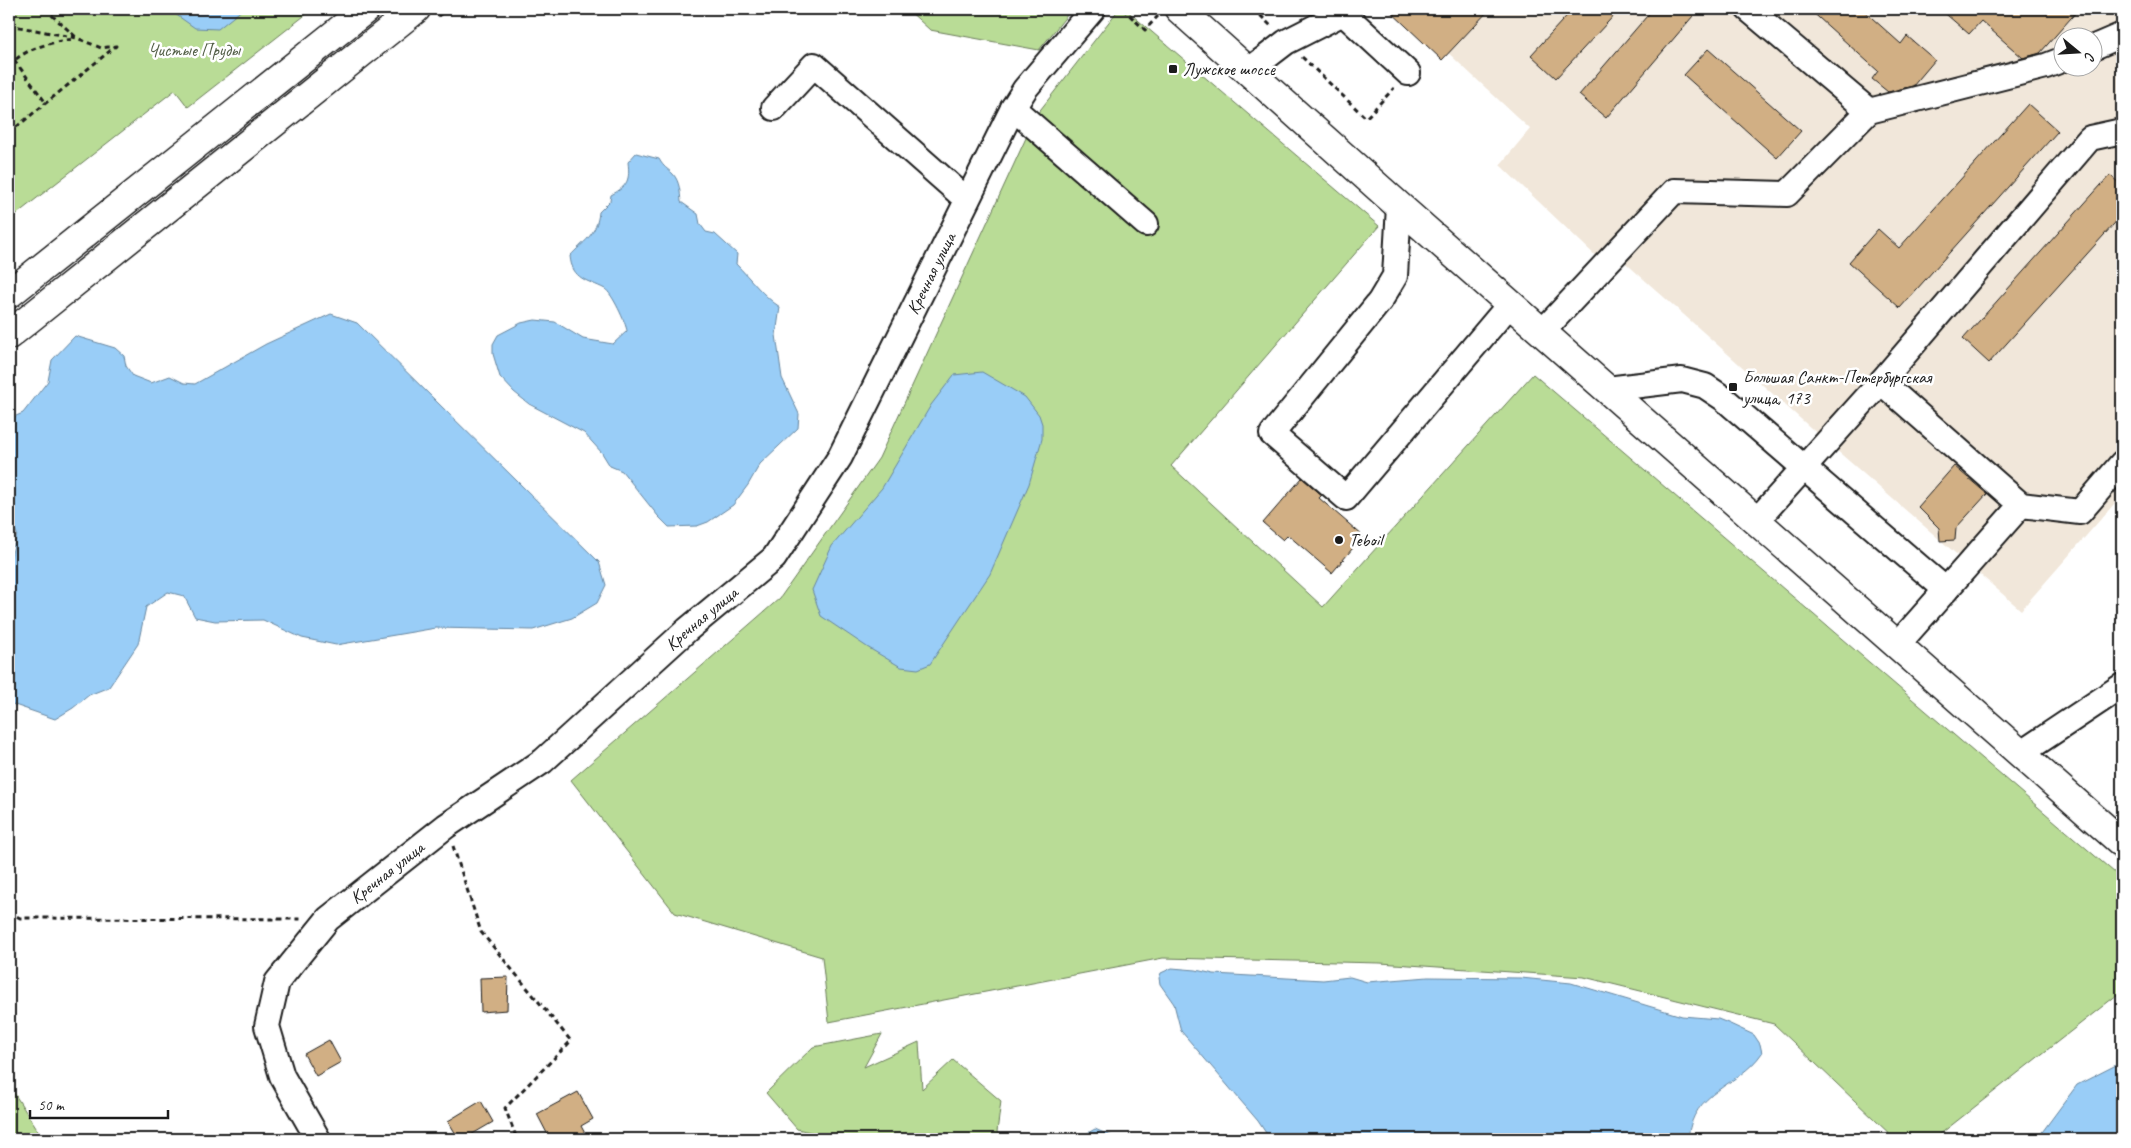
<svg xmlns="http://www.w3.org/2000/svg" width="2131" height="1148" font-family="Caveat,sans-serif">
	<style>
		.built { fill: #f1e7da; fill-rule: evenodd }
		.green { fill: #b9dc96; stroke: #6a7c59 }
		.water { fill: #99cdf7; stroke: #67869f }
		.building { fill: #d1af84; stroke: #1c1c1c }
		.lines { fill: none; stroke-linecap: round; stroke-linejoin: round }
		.minor-casing { stroke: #1c1c1c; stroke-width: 28 }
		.major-casing { stroke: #1c1c1c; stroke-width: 31 }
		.path { stroke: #1c1c1c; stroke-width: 3; stroke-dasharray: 5 4; stroke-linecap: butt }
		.minor { stroke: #fff; stroke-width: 24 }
		.major { stroke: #fff; stroke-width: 28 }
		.poi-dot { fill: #1c1c1c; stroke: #fff; stroke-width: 2 }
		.labels { text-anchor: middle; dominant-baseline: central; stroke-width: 5; stroke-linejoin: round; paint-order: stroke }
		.park-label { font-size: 18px; fill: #535f47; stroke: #fff }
		.poi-label { font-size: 18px; fill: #1c1c1c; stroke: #fff; text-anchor: start }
		.street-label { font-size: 18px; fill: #1c1c1c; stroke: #fff }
	</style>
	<rect width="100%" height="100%" fill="#fff"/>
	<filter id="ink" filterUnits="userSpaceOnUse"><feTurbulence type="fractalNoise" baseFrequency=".02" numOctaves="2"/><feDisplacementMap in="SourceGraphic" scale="10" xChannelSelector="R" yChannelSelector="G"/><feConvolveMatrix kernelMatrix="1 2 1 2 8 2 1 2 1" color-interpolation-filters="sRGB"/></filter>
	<g filter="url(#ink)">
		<path class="built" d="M1401 9H2122V495L2021 610 1812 429 1611 250 1601 261 1500 165 1530 129ZM2064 38H2094V68H2064Z"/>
		<path class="green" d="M9 9H313L188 107 175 90 9 220Z
			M907 9H1072L1039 50 930 30Z
			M1119 9H1125L1379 226 1171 466 1323 607 1533 374 2122 879V991L1934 1139H1895L1774 1024 1584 977 1380 963 1163 958 829 1022 822 957 675 913 571 780 780 598 879 458 1037 114Z
			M882 1034 864 1067 919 1042 922 1089 953 1060 1001 1101 997 1132 1002 1139H840L797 1129 766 1093 813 1047Z
			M9 1085 43 1139H9Z"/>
		<path class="water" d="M168 9H243L218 29 195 28Z
			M636 153 659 159C664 168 667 168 673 174 680 182 680 192 681 202L698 214 700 224 706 232 715 234 737 254 736 264C750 278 764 297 780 307L776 335 782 378 799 414 798 428 760 464 748 485 733 505 708 522 697 526 669 527 658 516 622 471 610 466 602 453 584 433 529 404 514 392 500 377 493 354V344L498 335 521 323 535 320 555 322 583 339 613 344 627 331C626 323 612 293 605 289 588 280 572 280 570 256 583 242 597 235 599 212L610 201 611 195C628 186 630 180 628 162Z
			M331 314 357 323 599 562 606 585 597 603 572 618 533 630 436 628 336 645 302 638 263 620 215 621 195 617 184 596 168 592 146 607 138 644 109 687 89 695 73 708 55 719 9 703V564L17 534 9 516V419L23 413 48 381 52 360 75 336 115 348 124 356 126 366 133 376 151 383 170 376 184 383 195 384 266 344Z
			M982 372 1025 397 1039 415 1042 424V439L1029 484 990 574 930 664 918 669 901 667 867 647 821 616 812 590 832 546 882 488 931 405 954 375Z
			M1172 968 1196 970 1214 974 1323 980 1350 977 1367 982 1428 977 1521 978 1571 983 1682 1016 1718 1019 1728 1023 1754 1035 1760 1044 1762 1053C1739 1087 1692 1090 1688 1139H1270L1258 1121 1181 1031 1174 1004 1160 984 1159 978 1161 973Z
			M2122 1062V1139H2037L2077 1085Z
			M1095 1129 1118 1139H1077Z"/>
		<path class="building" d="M1388 9H1490L1442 60Z
			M1573 9H1620L1556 78 1531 55Z
			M1653 9H1699L1606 118 1579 95Z
			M1809 9H1862L1901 44 1907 36 1935 60 1913 86 1888 92 1872 79 1878 71Z
			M1940 9H2079L2040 53 2023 58 1981 21 1969 34Z
			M1708 49 1801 131 1777 158 1684 75Z
			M2028 104 2058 131 1900 308 1849 262 1878 229 1899 248Z
			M2110 175 2122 186V215L1989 363 1963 339Z
			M1954 466 1987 494 1956 528 1955 540 1940 541 1939 528 1918 507Z
			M1302 478 1322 495 1319 498 1363 536 1332 573 1288 535 1283 540 1263 523Z
			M508 977 507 1010 481 1012 480 978Z
			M329 1040 341 1062 316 1076 304 1054Z
			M578 1092 593 1119 581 1126 588 1139H550L537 1114Z
			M481 1101 493 1122 464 1139H459L448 1121Z"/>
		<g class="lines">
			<defs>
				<g id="minor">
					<path d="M1748 9 1869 111"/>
					<path d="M1343 13 1408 73"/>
					<path d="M2094 47 2122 35"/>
					<path d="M1248 71 1286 42 1343 13 1347 9"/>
					<path d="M774 108 814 65 967 200"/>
					<path d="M1013 108 1146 224"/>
					<path d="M1399 206 1395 276 1380 301 1272 434 1346 498 1510 304"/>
					<path d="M1542 332 1674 191 1787 194 1869 111 2046 66 2064 59"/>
					<path d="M1881 382 2021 505 2080 512 2122 463"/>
					<path d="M1607 389 1682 380 1705 386 1723 398 1946 590"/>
					<path d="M1757 520 1881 382 2090 138 2122 131"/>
					<path d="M1898 644 2021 505"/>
					<path d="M2020 754 2122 686"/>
					<path id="s1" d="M318 1139 282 1076 267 1026 277 982 328 919 446 826 543 761 687 630 774 558 840 457 1013 108 1025 89 1093 9"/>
				</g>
				<path id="major" d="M1179 9 1399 206 2122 843
					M9 294 366 9
					M9 335 416 9"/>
			</defs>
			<use href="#minor" class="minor-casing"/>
			<use href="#major" class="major-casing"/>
			<path class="path" d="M45 9 77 38
				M1123 9 1145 30 1158 16
				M1254 9 1273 28
				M438 16 447 9
				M9 25 77 38 101 48 116 46 9 133
				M9 53 46 103
				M1302 57 1366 118 1394 88
				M9 65C26 48 51 42 74 39
				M453 846 481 932 571 1041 505 1108 517 1139
				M9 912 20 918 302 919"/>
			<use href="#minor" class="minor"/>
			<use href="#major" class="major"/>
		</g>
	</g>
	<g class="poi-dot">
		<rect x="1168" y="64" width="10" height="10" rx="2.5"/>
		<rect x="1728" y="382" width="10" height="10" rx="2.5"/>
		<circle cx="1339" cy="540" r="5"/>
	</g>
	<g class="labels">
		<g class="park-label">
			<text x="194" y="50">Чистые Пруды</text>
		</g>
		<g class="poi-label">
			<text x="1183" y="69">Лужское шоссе</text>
			<text x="1743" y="377">Большая Санкт-Петербургская<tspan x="1743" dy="21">улица, 173</tspan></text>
			<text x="1349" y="540">Teboil</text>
		</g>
		<g class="street-label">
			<text stroke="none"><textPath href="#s1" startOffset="1151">Кречная улица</textPath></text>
			<text stroke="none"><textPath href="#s1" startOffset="731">Кречная улица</textPath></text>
			<text stroke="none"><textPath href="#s1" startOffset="326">Кречная улица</textPath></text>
		</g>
	</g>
	<rect width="2131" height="1148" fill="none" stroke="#fff" stroke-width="30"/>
	<rect x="15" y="15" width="2101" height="1118" fill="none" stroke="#1c1c1c" stroke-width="2" filter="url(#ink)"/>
	<g transform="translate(2078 52) rotate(108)"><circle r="24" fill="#ffffff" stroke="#a4a4a4"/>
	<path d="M0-4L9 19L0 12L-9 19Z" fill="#1c1c1c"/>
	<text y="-8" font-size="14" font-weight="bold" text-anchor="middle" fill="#1c1c1c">С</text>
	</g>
	<path d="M30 1110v8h138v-8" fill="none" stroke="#1c1c1c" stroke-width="2.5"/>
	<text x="38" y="1110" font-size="15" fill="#1c1c1c" stroke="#ffffff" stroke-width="4" paint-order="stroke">50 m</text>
</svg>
